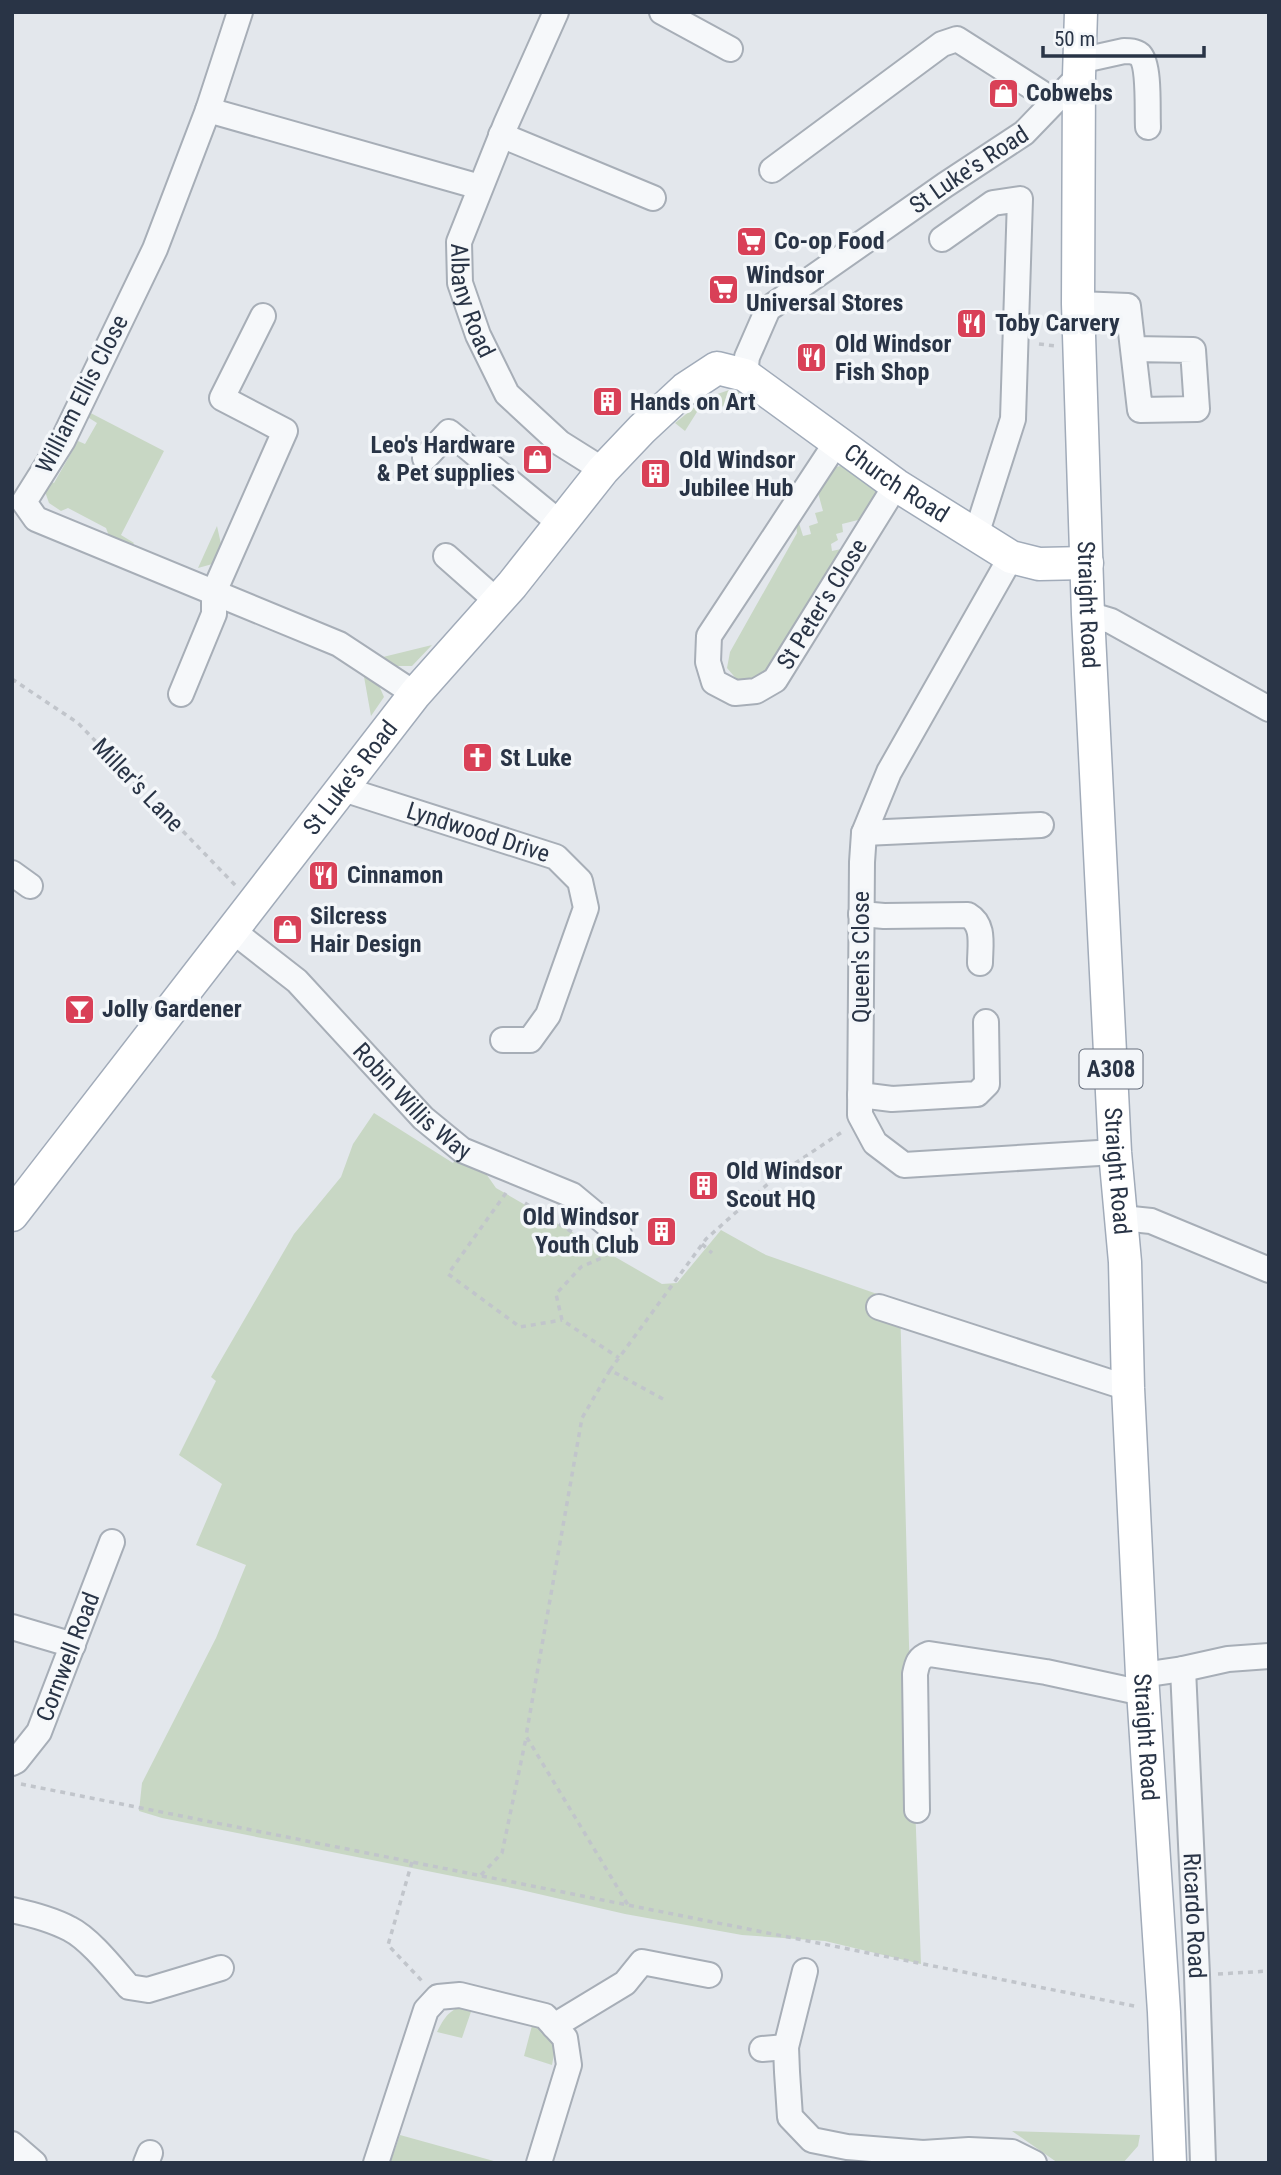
<svg xmlns="http://www.w3.org/2000/svg" width="1281" height="2175" font-family="'Roboto Condensed',sans-serif">
	<style>
		.green { fill: #c8d7c4 }
		.lines { fill: none; stroke-linecap: round; stroke-linejoin: round }
		.minor-casing { stroke: #a7aeb7; stroke-width: 28 }
		.major-casing { stroke: #a1abb9; stroke-width: 35 }
		.path { stroke: #c1c5cb; stroke-width: 3.5; stroke-dasharray: 5 5; stroke-linecap: butt }
		.minor { stroke: #f6f8fa; stroke-width: 24 }
		.major { stroke: #fff; stroke-width: 32 }
		.labels { text-anchor: middle; dominant-baseline: central; stroke-width: 7; stroke-linejoin: round; paint-order: stroke }
		.shield { fill: #f3f6f9; stroke: #666e7c; stroke-width: 2 }
		.shield-label { font-size: 23px; font-weight: bold; fill: #293446 }
		.poi-label { font-size: 24px; font-weight: bold; fill: #293446; stroke: #f3f6f9; text-anchor: start }
		.street-label { font-size: 24px; fill: #293446; stroke: #f3f6f9 }
	</style>
	<rect width="100%" height="100%" fill="#e3e7ec"/>
	<path class="green" d="M729 390 740 392 729 409 719 405 702 404 685 431 675 423 706 398Z
		M77 406 164 451 121 535 134 543 130 548 109 536 106 528 68 508 61 511 49 503 42 483 45 478 54 483 78 441 85 444 97 423 75 409Z
		M840 466H850L875 485 876 497 866 518 842 524 843 532 836 534 838 540 831 544 832 551 846 548 847 551 838 554 769 673 757 683 739 682 727 668 730 652 797 533 796 523H799L803 536 811 534 809 526 818 523 815 513 823 511 817 489 830 469Z
		M217 526 223 553 216 563 198 568Z
		M432 645 412 666H397L383 657Z
		M363 671 377 681 384 697 371 716Z
		M374 1113 453 1163 461 1150 475 1158 496 1188 662 1284 677 1283 721 1230 766 1255 900 1302 909 1644 921 1964 825 1941 742 1935 625 1914 517 1889 162 1818 139 1811 142 1783 216 1638 246 1565 196 1545 222 1484 179 1455 216 1381 211 1377 294 1234 341 1177 353 1144Z
		M474 2003 462 2038 437 2032C447 2012 452 2008 474 2003Z
		M534 2018 553 2035 555 2049 552 2065 524 2056Z
		M1012 2131 1140 2135 1138 2146 1123 2163H1058Z
		M400 2135 501 2163H390Z"/>
	<g class="lines">
		<defs>
			<g id="minor">
				<path d="M240 12 208 110 155 249 63 440 24 502 36 519 339 644 415 694"/>
				<path id="s1" d="M556 12 506 124 459 242 460 283 478 335 507 394 560 443 603 470"/>
				<path d="M662 12 730 49"/>
				<path d="M1079 61 1124 51C1130 51 1135 51 1140 55 1150 66 1147 111 1148 127"/>
				<path d="M208 110 480 187"/>
				<path d="M501 135 653 198"/>
				<path d="M772 170 942 44 957 39 1054 101"/>
				<path d="M942 239 993 203 1020 199 1013 419 976 535"/>
				<path d="M1078 304 1128 306 1140 410 1197 409 1193 350 1133 349"/>
				<path id="s2" d="M745 375 747 357 768 309 945 185 1024 133 1079 76"/>
				<path id="s3" d="M836 443 709 636 708 662 714 682 735 693 756 691 775 680 896 485"/>
				<path d="M425 458 449 432 561 524"/>
				<path d="M446 556 498 602"/>
				<path d="M1011 557 889 772 864 833 862 862 860 1115 875 1143 904 1165 1115 1152"/>
				<path d="M1088 614 1111 621 1269 709"/>
				<path d="M181 694 214 614V592L285 431 222 398 263 316"/>
				<path id="s4" d="M340 788 556 857 580 881 586 908 548 1015 530 1040H503"/>
				<path d="M864 833 1041 825"/>
				<path d="M12 873 30 886"/>
				<path d="M861 914 884 916 968 915C985 925 980 945 980 963"/>
				<path id="s5" d="M233 931 297 981 423 1118 462 1150 572 1195 619 1234"/>
				<path d="M860 1095 892 1099 977 1094 987 1084 986 1022"/>
				<path d="M1122 1218 1151 1221 1269 1270"/>
				<path d="M879 1307 1128 1388"/>
				<path d="M12 1627 73 1645"/>
				<path id="s6" d="M1183 1669 1197 1975 1203 2163"/>
				<path d="M1142 1675 1183 1669 1228 1659 1269 1656"/>
				<path id="s7" d="M12 1763 16 1761 39 1732 112 1542"/>
				<path d="M917 1810 915 1674C917 1664 918 1658 929 1654L1046 1672 1143 1693"/>
				<path d="M12 1910C31 1914 53 1920 70 1929 90 1939 114 1970 129 1987L148 1990 221 1968"/>
				<path d="M805 1971 786 2047 787 2072 790 2117 812 2140 847 2147 923 2153 969 2150 1012 2152 1034 2163"/>
				<path d="M554 2026 625 1983 642 1962 709 1975"/>
				<path d="M762 2049 786 2047"/>
				<path d="M12 2144 34 2163"/>
				<path d="M146 2163 150 2153"/>
				<path d="M376 2163 426 2010 438 1997 460 1995 545 2016 565 2038 569 2065 539 2163"/>
			</g>
			<g id="major">
				<path id="s8" d="M1081 12 1079 76 1078 304 1088 614 1115 1152 1125 1262 1128 1388 1142 1675 1164 2012 1170 2163"/>
				<path id="s9" d="M12 1215 415 694 512 585 603 470 642 429 685 389 717 368 745 375 896 485 1011 557 1039 564 1087 563"/>
			</g>
		</defs>
		<use href="#minor" class="minor-casing"/>
		<use href="#major" class="major-casing"/>
		<path class="path" d="M1039 344 1056 346
			M12 679 78 723 236 886
			M506 1193 448 1274 520 1327 562 1320
			M525 1203 593 1245
			M702 1244 712 1253
			M608 1252 604 1257 581 1267 556 1294 562 1320 619 1358
			M610 1370 582 1418 526 1736 628 1905
			M663 1399 610 1370 706 1239 779 1174 845 1130
			M21 1784 1139 2007
			M412 1862 388 1945 422 1981
			M481 1875 502 1853 526 1738
			M1218 1974 1269 1971"/>
		<use href="#minor" class="minor"/>
		<use href="#major" class="major"/>
	</g>
	<defs>
		<symbol id="shop-square" viewBox="-11 -11 22 22"><rect x="-9" y="-9" width="18" height="18" rx="4" fill="#d94057" stroke="#f3f6f9"/><path d="M-5-2.5h2.3a2.7 3.5 0 0 1 5.4 0H5L5.5 6h-11ZM-1.5-2.5h3a1.5 2.3 0 0 0-3 0Z" fill="#fff"/></symbol>
		<symbol id="supermarket-square" viewBox="-11 -11 22 22"><rect x="-9" y="-9" width="18" height="18" rx="4" fill="#d94057" stroke="#f3f6f9"/><path d="M-6-5.5h2.5l.6 2H6L4.5 2H-2.5L-4.4-4H-6ZM-1.5 3.2a1.3 1.3 0 1 0 .1 0ZM3 3.2a1.3 1.3 0 1 0 .1 0Z" fill="#fff"/></symbol>
		<symbol id="restaurant-square" viewBox="-11 -11 22 22"><rect x="-9" y="-9" width="18" height="18" rx="4" fill="#d94057" stroke="#f3f6f9"/><path d="M-5-6h1v4h1v-4h1v4h1v-4h1v5L-1.5 .5V6h-2V.5L-5-1ZM5-6V6H3V1.5H1.5Q1.5-4 5-6Z" fill="#fff"/></symbol>
		<symbol id="building-square" viewBox="-11 -11 22 22"><rect x="-9" y="-9" width="18" height="18" rx="4" fill="#d94057" stroke="#f3f6f9"/><path d="M-4-6H4V6H1V3H-1V6H-4ZM-2.5-4.3h1.7v1.8h-1.7ZM.8-4.3h1.7v1.8H.8ZM-2.5-1h1.7V.8h-1.7ZM.8-1h1.7V.8H.8Z" fill="#fff"/></symbol>
		<symbol id="church-square" viewBox="-11 -11 22 22"><rect x="-9" y="-9" width="18" height="18" rx="4" fill="#d94057" stroke="#f3f6f9"/><path d="M-1.2-6h2.4v3.5h3.3v2.4h-3.3V6h-2.4V-.1h-3.3v-2.4h3.3Z" fill="#fff"/></symbol>
		<symbol id="bar-square" viewBox="-11 -11 22 22"><rect x="-9" y="-9" width="18" height="18" rx="4" fill="#d94057" stroke="#f3f6f9"/><path d="M-6-5H6L.8 .8V4.5H3.5V6h-7V4.5H-.8V.8Z" fill="#fff"/></symbol>
	</defs>
	<g fill-rule="evenodd">
		<use href="#shop-square" x="986" y="76" width="35" height="35"/>
		<use href="#supermarket-square" x="734" y="224" width="35" height="35"/>
		<use href="#supermarket-square" x="706" y="272" width="35" height="35"/>
		<use href="#restaurant-square" x="954" y="306" width="35" height="35"/>
		<use href="#restaurant-square" x="794" y="340" width="35" height="35"/>
		<use href="#building-square" x="590" y="384" width="35" height="35"/>
		<use href="#shop-square" x="520" y="442" width="35" height="35"/>
		<use href="#building-square" x="638" y="456" width="35" height="35"/>
		<use href="#church-square" x="460" y="740" width="35" height="35"/>
		<use href="#restaurant-square" x="306" y="858" width="35" height="35"/>
		<use href="#shop-square" x="270" y="912" width="35" height="35"/>
		<use href="#bar-square" x="62" y="992" width="35" height="35"/>
		<use href="#building-square" x="686" y="1168" width="35" height="35"/>
		<use href="#building-square" x="644" y="1214" width="35" height="35"/>
	</g>
	<g class="labels">
		<rect class="shield" x="1079.5" y="1049.5" width="63" height="39" rx="5"/>
		<g class="shield-label">
			<text x="1111" y="1069">A308</text>
		</g>
		<g class="poi-label">
			<text x="1026" y="93">Cobwebs</text>
			<text x="774" y="241">Co-op Food</text>
			<text x="746" y="275">Windsor<tspan x="746" dy="28">Universal Stores</tspan></text>
			<text x="995" y="323">Toby Carvery</text>
			<text x="835" y="344">Old Windsor<tspan x="835" dy="28">Fish Shop</tspan></text>
			<text x="630" y="402">Hands on Art</text>
			<text x="515" y="445" text-anchor="end">Leo's Hardware<tspan x="515" dy="28">&amp; Pet supplies</tspan></text>
			<text x="679" y="460">Old Windsor<tspan x="679" dy="28">Jubilee Hub</tspan></text>
			<text x="500" y="758">St Luke</text>
			<text x="347" y="875">Cinnamon</text>
			<text x="310" y="916">Silcress<tspan x="310" dy="28">Hair Design</tspan></text>
			<text x="102" y="1009">Jolly Gardener</text>
			<text x="726" y="1171">Old Windsor<tspan x="726" dy="28">Scout HQ</tspan></text>
			<text x="639" y="1217" text-anchor="end">Old Windsor<tspan x="639" dy="28">Youth Club</tspan></text>
		</g>
		<g class="street-label">
			<text stroke="none"><textPath href="#s2" startOffset="315">St Luke's Road</textPath></text>
			<text stroke="none"><textPath href="#s1" startOffset="310">Albany Road</textPath></text>
			<text transform="translate(82 394) rotate(-63)">William Ellis Close</text>
			<text stroke="none"><textPath href="#s9" startOffset="1320">Church Road</textPath></text>
			<text stroke="none"><textPath href="#s3" startOffset="434">St Peter's Close</textPath></text>
			<text stroke="none"><textPath href="#s8" startOffset="593">Straight Road</textPath></text>
			<text stroke="none"><textPath href="#s9" startOffset="553">St Luke's Road</textPath></text>
			<text transform="translate(138 785) rotate(46)">Miller's Lane</text>
			<text stroke="none"><textPath href="#s4" startOffset="145">Lyndwood Drive</textPath></text>
			<text transform="translate(861 957) rotate(-90)">Queen's Close</text>
			<text stroke="none"><textPath href="#s5" startOffset="248">Robin Willis Way</textPath></text>
			<text stroke="none"><textPath href="#s8" startOffset="1160">Straight Road</textPath></text>
			<text stroke="none"><textPath href="#s7" startOffset="122">Cornwell Road</textPath></text>
			<text stroke="none"><textPath href="#s8" startOffset="1727">Straight Road</textPath></text>
			<text stroke="none"><textPath href="#s6" startOffset="247">Ricardo Road</textPath></text>
		</g>
	</g>
	<rect width="1281" height="2175" fill="none" stroke="#293446" stroke-width="28"/>
	<path d="M1043 46v10h161v-10" fill="none" stroke="#293446" stroke-width="3.5"/>
	<text x="1054" y="46" font-size="21" fill="#293446" stroke="#f3f6f9" stroke-width="5" paint-order="stroke">50 m</text>
</svg>
